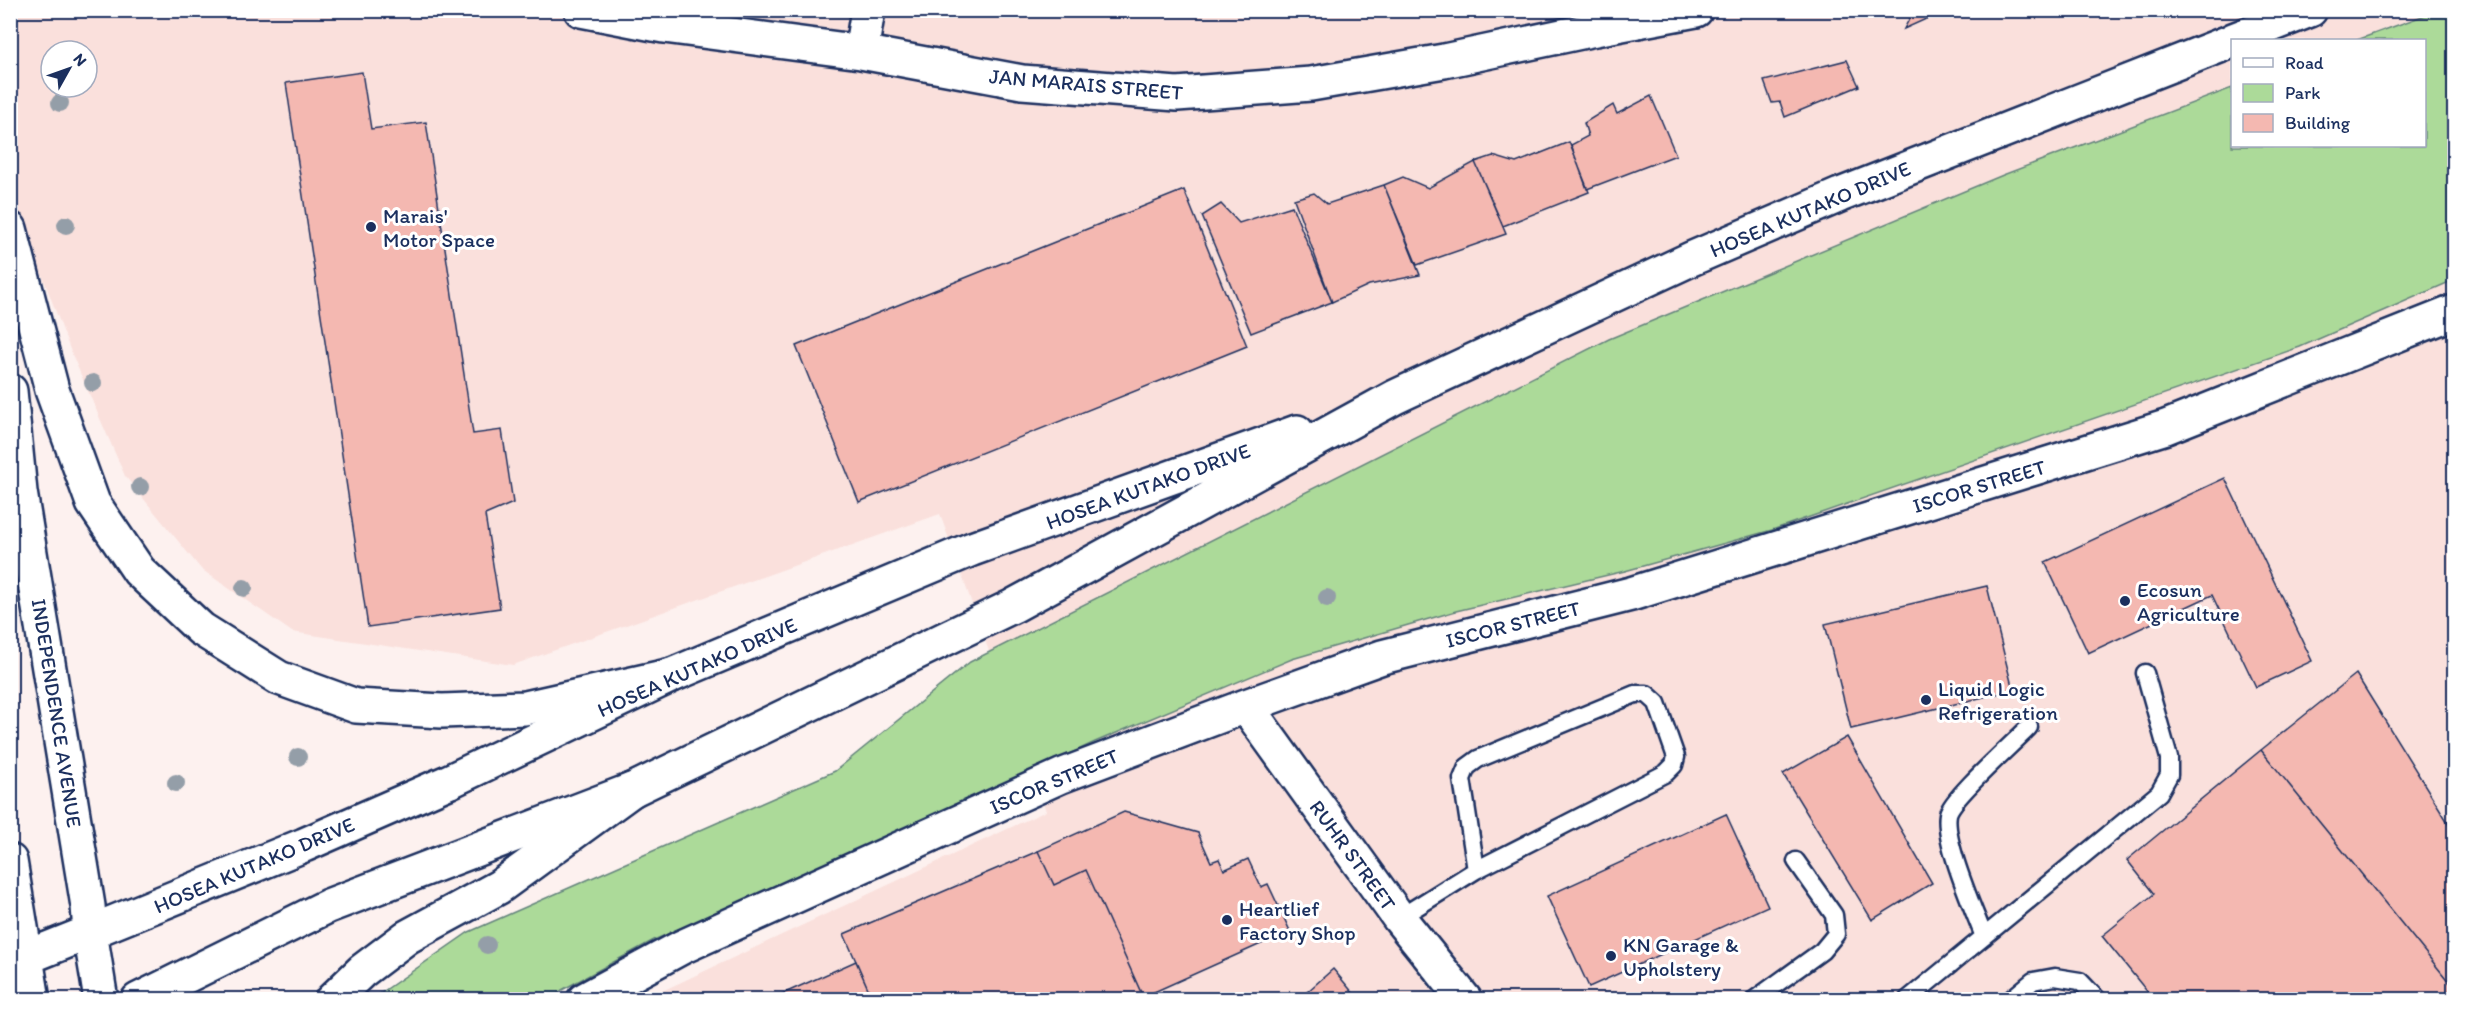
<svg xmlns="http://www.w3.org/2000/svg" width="2465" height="1010" font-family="Itim,sans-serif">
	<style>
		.built { fill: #fae0dc; fill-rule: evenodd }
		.green { fill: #acda99; stroke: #64847c; stroke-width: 1.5 }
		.building { fill: #f4b8b1; stroke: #1b2f5e; stroke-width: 1.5 }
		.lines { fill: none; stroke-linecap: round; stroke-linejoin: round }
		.lane-casing { stroke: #1b2f5e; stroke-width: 21 }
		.street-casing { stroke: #1b2f5e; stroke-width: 38 }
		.secondary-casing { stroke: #1b2f5e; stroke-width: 38 }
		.primary-casing { stroke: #1b2f5e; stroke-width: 38 }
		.lane { stroke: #fff; stroke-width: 16 }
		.street { stroke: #fff; stroke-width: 33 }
		.secondary { stroke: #fff; stroke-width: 33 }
		.primary { stroke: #fff; stroke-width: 33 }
		.tree { fill: #949ea8 }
		.poi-dot { fill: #1b2f5e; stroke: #fff; stroke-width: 2 }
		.labels { text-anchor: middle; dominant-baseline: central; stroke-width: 6; stroke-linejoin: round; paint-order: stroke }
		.street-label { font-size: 21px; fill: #1b2f5e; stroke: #fff }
		.poi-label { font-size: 21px; fill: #1b2f5e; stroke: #fff; text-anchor: start }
	</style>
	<rect width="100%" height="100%" fill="#fdf1ef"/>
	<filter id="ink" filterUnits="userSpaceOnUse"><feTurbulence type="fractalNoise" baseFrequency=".0167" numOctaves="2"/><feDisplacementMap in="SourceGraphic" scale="12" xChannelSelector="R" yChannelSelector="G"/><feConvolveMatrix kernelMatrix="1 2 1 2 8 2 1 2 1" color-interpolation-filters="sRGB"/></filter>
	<g filter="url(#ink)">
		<path class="built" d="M11 11H2454V999H645L1046 811 940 514 513 665 292 632 201 569 125 476 71 352 11 192ZM2232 40H2424V146H2232ZM51 51H87V87H51Z"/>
		<path class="green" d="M2436 11H2454V280L2300 347 1772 530 1625 571 1456 611 1292 659 1095 742 900 833 654 940 562 990 551 999 371 1000 469 932 835 771 970 662 1609 339 2003 175 2232 88V146H2424V40H2357Z"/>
		<path class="building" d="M1914 10H1946L1904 29Z
			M1847 60 1859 86 1785 117 1780 102 1772 103 1764 81Z
			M362 72 371 129 426 122 473 434 502 430 513 503 485 515 500 608 368 627 286 83Z
			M1651 96 1676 155 1587 189 1571 145 1588 136 1584 123 1613 105 1617 114Z
			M1569 142 1589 192 1503 226 1475 162 1493 156 1516 163Z
			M1475 162 1506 234 1417 265 1384 185 1403 177 1428 188Z
			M1384 185 1420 275 1369 285 1332 302 1294 199 1314 193 1327 204Z
			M1184 190 1247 346 859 502 796 346Z
			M1221 204 1239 223 1292 206 1332 302 1251 333 1202 216Z
			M2225 478 2312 661 2256 687 2212 595 2088 653 2045 562Z
			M1987 586 2013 690 1851 729 1825 624Z
			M2356 674 2454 832V988L2261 750Z
			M1847 737 1932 883 1872 920 1783 774Z
			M2261 750 2454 988V1000H2154L2102 936 2154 894 2127 860Z
			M1124 812 1198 833 1211 862 1219 859 1224 870 1248 859 1261 887 1268 884 1290 931 1143 997 1086 870 1054 885 1038 851Z
			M1726 814 1768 906 1589 987 1547 896Z
			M1038 851 1054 885 1086 870 1143 997 1138 1000H873L844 934Z
			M856 961 873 1000H769Z
			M1333 969 1359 1000H1298Z"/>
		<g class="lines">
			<defs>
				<path id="lane" d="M1399 918 1476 870 1666 773 1674 765 1676 757 1657 703 1647 694H1635L1478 759 1467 767 1462 779 1476 870
					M1984 937C1974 910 1943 841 1948 814 1952 797 2014 743 2029 727
					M1754 1000 1822 951 1836 934 1834 915 1796 861
					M1907 1000 2159 793 2169 775V758L2145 673
					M2010 1000 2033 981 2055 977 2080 981 2098 1000"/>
				<path id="street" d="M581 10 664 26 861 52 1022 82 1177 94 1311 84 1444 61 1595 29 1696 10
					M861 52 868 10
					M1246 706 1399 918 1465 1000
					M584 1000 682 947 1061 776 1246 706 1382 657 1631 594 2166 427 2454 312"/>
				<path id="secondary" d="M2233 40 2310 10
					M90 932 304 845 448 782 672 675 972 549 1297 432
					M138 1000 328 906 632 790 1013 606 1395 397 1691 259 1840 195 2232 41"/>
				<path id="primary" d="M10 229 52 390 93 503 139 571 201 629 279 678 356 706 442 711 525 708 672 675
					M10 391 20 492 88 906 90 932 101 1000
					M10 861 33 1000
					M10 964 90 932
					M332 1000 362 971 407 937 499 887 632 790"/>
			</defs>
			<use href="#lane" class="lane-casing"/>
			<use href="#street" class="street-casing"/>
			<use href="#secondary" class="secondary-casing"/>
			<use href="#primary" class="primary-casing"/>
			<use href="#lane" class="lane"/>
			<use href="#street" class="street"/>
			<use href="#secondary" class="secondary"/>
			<use href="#primary" class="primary"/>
		</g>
		<g class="tree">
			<circle cx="60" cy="103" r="9"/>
			<circle cx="66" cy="225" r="9"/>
			<circle cx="93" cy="383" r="9"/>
			<circle cx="140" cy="487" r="9"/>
			<circle cx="244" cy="588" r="9"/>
			<circle cx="1327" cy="598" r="9"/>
			<circle cx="298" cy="757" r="9"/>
			<circle cx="176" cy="783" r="9"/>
			<circle cx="487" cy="945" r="9"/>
		</g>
	</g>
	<g class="poi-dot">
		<circle cx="371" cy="227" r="6"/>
		<circle cx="2125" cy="601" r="6"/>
		<circle cx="1926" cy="700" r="6"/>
		<circle cx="1227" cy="920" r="6"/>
		<circle cx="1611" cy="956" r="6"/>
	</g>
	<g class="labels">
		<g class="street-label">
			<text transform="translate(1086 84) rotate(5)">JAN MARAIS STREET</text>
			<text transform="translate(1810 209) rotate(-23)">HOSEA KUTAKO DRIVE</text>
			<text transform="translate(1148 486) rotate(-20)">HOSEA KUTAKO DRIVE</text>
			<text transform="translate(1979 486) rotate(-17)">ISCOR STREET</text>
			<text transform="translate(1513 624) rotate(-14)">ISCOR STREET</text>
			<text transform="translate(697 667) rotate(-24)">HOSEA KUTAKO DRIVE</text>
			<text transform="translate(57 713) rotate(81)">INDEPENDENCE AVENUE</text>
			<text transform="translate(1054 781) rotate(-23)">ISCOR STREET</text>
			<text transform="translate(1353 855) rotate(54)">RUHR STREET</text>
			<text transform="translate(254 865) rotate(-23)">HOSEA KUTAKO DRIVE</text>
		</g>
		<g class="poi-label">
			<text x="383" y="215">Marais'<tspan x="383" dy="24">Motor Space</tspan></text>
			<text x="2137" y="589">Ecosun<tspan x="2137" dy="24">Agriculture</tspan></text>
			<text x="1938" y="688">Liquid Logic<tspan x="1938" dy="24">Refrigeration</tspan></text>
			<text x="1239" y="908">Heartlief<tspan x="1239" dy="24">Factory Shop</tspan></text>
			<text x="1623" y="944">KN Garage &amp;<tspan x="1623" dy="24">Upholstery</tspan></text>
		</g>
	</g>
	<rect width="2465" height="1010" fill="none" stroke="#fff" stroke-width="36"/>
	<rect x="18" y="18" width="2429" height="974" fill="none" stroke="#1b2f5e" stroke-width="2" filter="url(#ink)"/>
	<rect x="2231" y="39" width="195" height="108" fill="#ffffff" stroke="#a4acbf" stroke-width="1.5"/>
	<rect x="2243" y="58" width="30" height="9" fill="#ffffff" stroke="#a4acbf" stroke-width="1.5"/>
	<text x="2285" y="69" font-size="18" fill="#1b2f5e">Road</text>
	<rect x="2243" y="84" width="30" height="18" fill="#acda99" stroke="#a4acbf" stroke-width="1.5"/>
	<text x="2285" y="99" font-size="18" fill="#1b2f5e">Park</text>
	<rect x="2243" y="114" width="30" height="18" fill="#f4b8b1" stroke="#a4acbf" stroke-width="1.5"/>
	<text x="2285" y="129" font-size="18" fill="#1b2f5e">Building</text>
	<g transform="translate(69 69) rotate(50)"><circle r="28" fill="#ffffff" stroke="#a4acbf" stroke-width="1.5"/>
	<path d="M0-4.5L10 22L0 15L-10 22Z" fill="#1b2f5e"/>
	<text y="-9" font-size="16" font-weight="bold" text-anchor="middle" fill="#1b2f5e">N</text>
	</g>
</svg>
